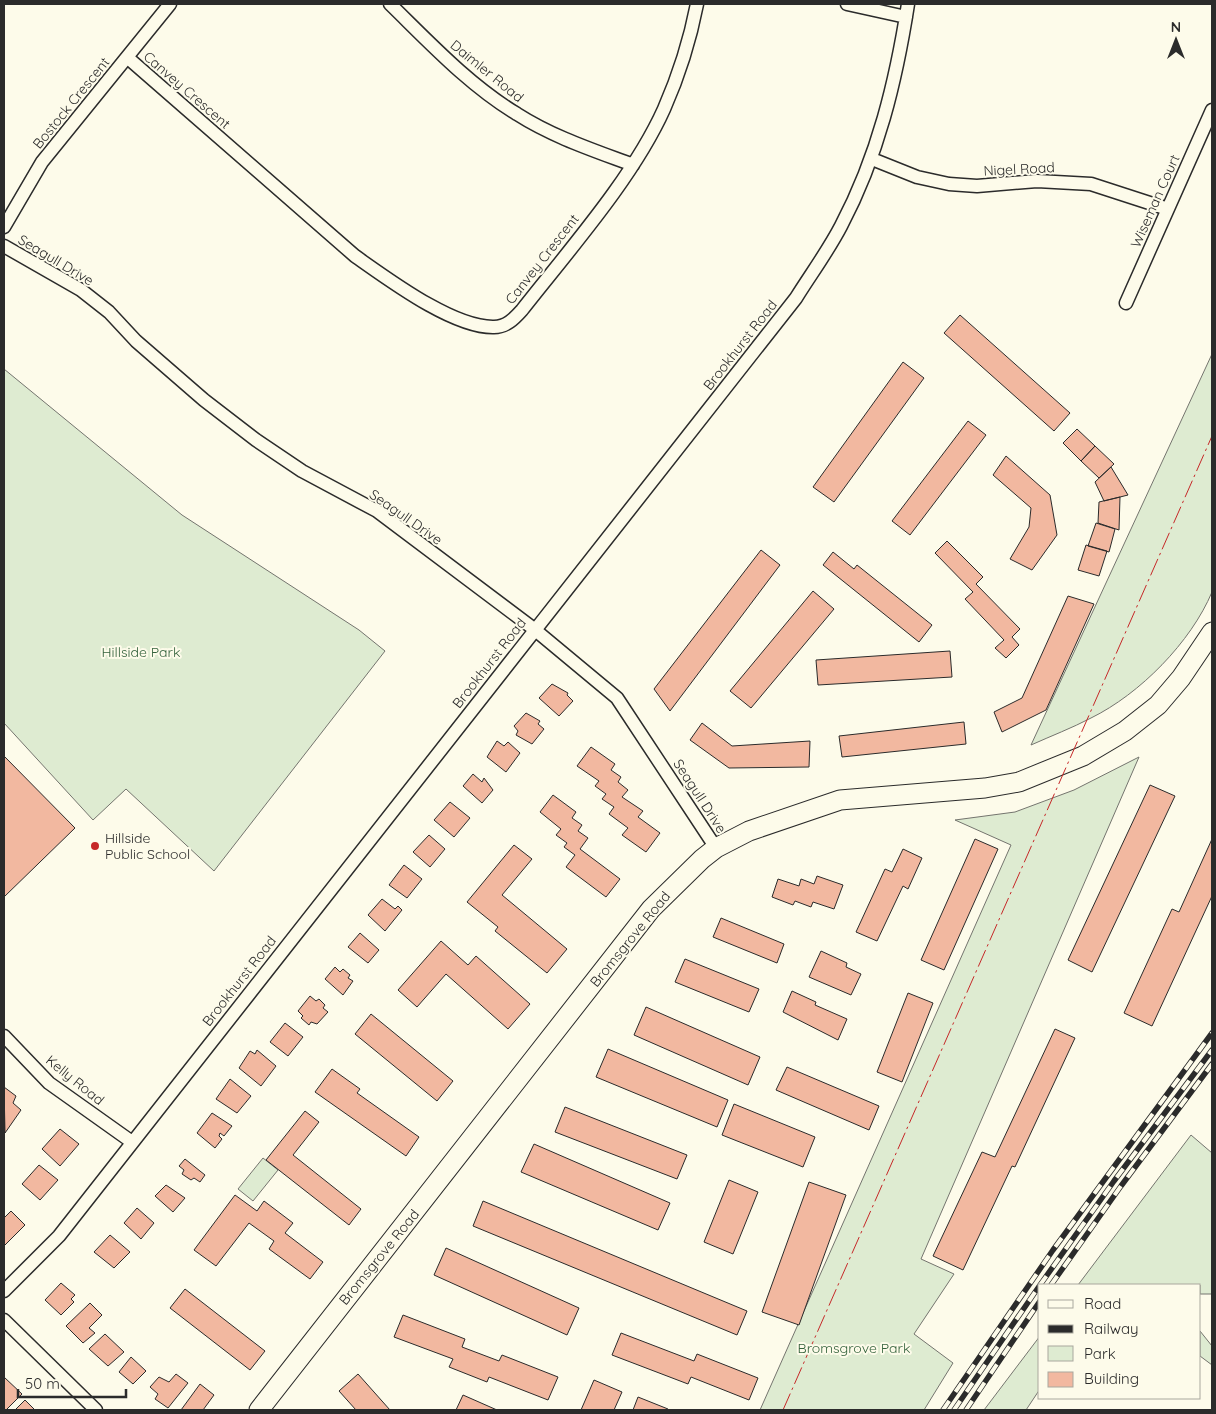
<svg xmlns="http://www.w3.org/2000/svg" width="1216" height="1414" font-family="Quicksand,sans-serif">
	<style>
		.green { fill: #deebd1; stroke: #74746e }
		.building { fill: #f2b8a0; stroke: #2b2b2b }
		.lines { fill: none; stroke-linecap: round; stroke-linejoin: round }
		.street-casing { stroke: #2b2b2b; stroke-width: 15 }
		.secondary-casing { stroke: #2b2b2b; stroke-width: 21 }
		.street { stroke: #fdfbea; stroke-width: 12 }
		.secondary { stroke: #fdfbea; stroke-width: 19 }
		.rail-casing { stroke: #2b2b2b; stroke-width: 5.5 }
		.rail { stroke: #fdfbea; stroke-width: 4; stroke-dasharray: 11; stroke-linecap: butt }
		.power { stroke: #c62828; stroke-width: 1; stroke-dasharray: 18 4 2.5 4; stroke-linecap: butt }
		.poi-dot { fill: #c62828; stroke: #fdfbea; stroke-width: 2 }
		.labels { text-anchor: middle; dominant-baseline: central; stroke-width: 4; stroke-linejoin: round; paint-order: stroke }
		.street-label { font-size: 14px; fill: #2b2b2b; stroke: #fdfbea }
		.park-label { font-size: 14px; fill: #34623c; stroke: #fdfbea }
		.poi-label { font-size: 14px; fill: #2b2b2b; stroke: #fdfbea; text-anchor: start }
	</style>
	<rect width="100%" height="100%" fill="#fdfbea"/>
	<path class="green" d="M1212 354V592C1191 642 1140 694 1091 718 1072 728 1051 736 1031 745Z
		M4 369 182 515 359 630 385 651 214 871 126 789 93 820 4 723Z
		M1139 757 921 1259 954 1274 914 1334 953 1363 924 1410H760L1011 845 955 820 1015 812 1074 790Z
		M1191 1135 1212 1153V1294H1200V1285H1078Z
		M263 1158 278 1170 253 1201 238 1189Z
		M1200 1331 1212 1346V1365L1200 1356Z
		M1040 1336V1389L1026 1410H984Z"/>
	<path class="building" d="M960 315 1070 413 1054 431 944 333Z
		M903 362 924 378 834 502 813 487Z
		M968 421 986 435 910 535 892 521Z
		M1077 429 1095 446 1081 461 1063 443Z
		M1095 446 1114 464 1099 478 1081 461Z
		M1006 456 1050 495 1057 535 1032 570 1010 559 1029 527 1031 508 993 475Z
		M1111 467 1128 495 1104 501 1095 482Z
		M1120 497 1119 530 1098 523 1099 502Z
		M1096 523 1115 529 1109 552 1088 546Z
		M947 541 983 577 976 584 1020 629 1012 637 1019 645 1006 658 995 648 1004 640 965 599 973 592 935 553Z
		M1086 545 1107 551 1099 576 1078 570Z
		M761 550 780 565 670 711 654 689Z
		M833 552 854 569 857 565 932 625 919 642 823 565Z
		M813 591 834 609 751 708 730 691Z
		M1068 596 1094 604 1046 710 1002 732 994 712 1022 698Z
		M950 651 952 677 818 685 816 660Z
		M552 684 568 693 567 695 573 701 559 716 539 698Z
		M526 713 540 721 538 724 544 729 532 744 516 735 518 731 514 726Z
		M964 722 966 744 842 757 839 736Z
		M702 723 732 746 810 741 809 767 729 768 690 740Z
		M497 741 504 746 508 742 520 753 506 772 487 757Z
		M591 747 615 764 611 770 621 777 618 782 628 790 622 797 643 811 638 817 660 833 646 852 622 835 628 828 609 814 614 807 602 799 606 794 595 786 599 781 577 766Z
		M4 756 75 828 4 897Z
		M473 774 482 782 484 778 493 790 482 803 463 786Z
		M1150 785 1175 796 1092 972 1068 960Z
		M553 795 576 812 572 818 582 825 578 831 588 838 580 849 620 879 606 897 566 867 575 855 564 847 567 843 556 835 561 829 540 812Z
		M450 802 470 818 454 837 434 820Z
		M429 835 445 849 430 867 413 852Z
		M975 839 998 849 944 970 921 960Z
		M1212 839V896L1152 1026 1124 1013 1172 909 1179 912Z
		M514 845 532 859 502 895 567 949 547 973 495 931 498 927 467 902Z
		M903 849 922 858 908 889 903 886 877 941 856 932 885 869 892 872Z
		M404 865 422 879 407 898 389 885Z
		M817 876 843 885 834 909 813 902 811 907 795 901 793 905 772 897 778 879 799 886 801 879 814 884Z
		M382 899 395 909 398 906 402 910 385 931 368 915Z
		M721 918 784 944 777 963 713 937Z
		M360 933 379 950 368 963 348 947Z
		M441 941 468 965 476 956 530 1004 508 1029 446 974 417 1007 398 990Z
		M821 951 847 963 846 967 861 974 851 995 809 977Z
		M685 959 759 989 749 1012 675 982Z
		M335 967 340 972 343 969 350 975 348 978 353 981 343 995 325 979Z
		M792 991 816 1002 815 1005 847 1019 838 1040 783 1012Z
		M908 993 933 1003 902 1082 877 1072Z
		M310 996 316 1001 319 999 325 1005 323 1008 328 1012 317 1024 311 1022 309 1025 301 1018 303 1016 298 1011Z
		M646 1007 760 1057 748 1085 634 1035Z
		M371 1014 453 1081 437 1101 355 1034Z
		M285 1023 303 1037 288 1056 270 1042Z
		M1055 1029 1075 1038 1015 1167 1012 1166 963 1270 933 1256 982 1152 995 1157Z
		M608 1049 728 1100 717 1127 596 1077Z
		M257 1050 276 1066 261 1086 239 1068 250 1051 255 1054Z
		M787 1067 879 1106 869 1130 776 1090Z
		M332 1069 360 1089 357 1093 419 1137 406 1156 315 1092Z
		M230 1079 251 1096 237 1113 216 1099Z
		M4 1087 16 1096 13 1103 21 1110 5 1133Z
		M734 1104 815 1137 803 1167 722 1135Z
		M565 1107 687 1155 677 1179 555 1132Z
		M305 1111 319 1122 293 1155 361 1209 349 1225 266 1160Z
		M212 1113 232 1126 224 1136 220 1133 219 1136 222 1139 215 1148 197 1133Z
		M60 1129 79 1144 60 1166 42 1149Z
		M534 1144 670 1203 658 1230 521 1172Z
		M185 1159 205 1175 200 1182 194 1178 191 1180 182 1174 184 1170 179 1166Z
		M39 1165 58 1180 40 1200 22 1184Z
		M729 1180 758 1192 733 1254 704 1242Z
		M809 1182 846 1195 799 1325 762 1312Z
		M166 1185 185 1198 173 1212 155 1196Z
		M235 1195 257 1211 264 1201 293 1223 285 1233 323 1262 310 1279 269 1249 274 1241 249 1223 216 1266 194 1250Z
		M483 1201 747 1311 737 1335 473 1226Z
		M137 1208 154 1223 141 1239 124 1223Z
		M11 1211 25 1225 4 1246V1218Z
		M110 1235 130 1252 114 1268 94 1252Z
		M446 1248 579 1308 567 1335 434 1275Z
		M61 1283 75 1295 71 1299 74 1302 61 1315 45 1300Z
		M185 1289 265 1351 250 1370 170 1308Z
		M90 1303 102 1315 89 1328 95 1333 83 1343 66 1326Z
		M403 1315 465 1339 462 1347 499 1361 502 1355 558 1377 548 1400 489 1377 487 1382 449 1367 453 1359 394 1337Z
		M621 1333 694 1361 697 1354 758 1378 749 1400 691 1377 688 1384 612 1355Z
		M105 1334 124 1352 108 1366 89 1349Z
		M131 1357 146 1371 133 1384 119 1372Z
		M176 1374 188 1383 168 1408 155 1399 158 1394 150 1387 159 1377 169 1382Z
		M358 1374 390 1410H356L339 1391Z
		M4 1377 22 1394 6 1410H4Z
		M594 1380 622 1392 614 1410H581Z
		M200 1384 214 1395 203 1410H181Z
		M463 1395 497 1410H456Z
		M638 1397 668 1409V1410H633Z
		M25 1400 35 1410H15Z"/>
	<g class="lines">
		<defs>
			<path id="street" d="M390 4C430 43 469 85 517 114 553 137 593 150 633 165
				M847 4 906 17
				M128 58 355 256C388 279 453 328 494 327 506 327 514 319 522 310 569 250 633 178 664 109 679 75 690 40 697 4
				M872 159 917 177 949 184 977 186 1037 181 1091 184 1168 209
				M4 227 42 162 170 4
				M4 246 81 290 109 312 136 341 204 400 256 440 302 471 377 511 534 629 617 698 716 848
				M1126 303 1212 110
				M4 1036 49 1083 132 1142
				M4 1291 59 1236 796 298C811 274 828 251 841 226 878 156 896 81 908 4
				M4 1320 96 1410"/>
			<path id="secondary" d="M259 1410 651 909 702 859 716 848 749 831 840 800 985 788 1019 782 1083 756 1125 731 1158 705 1181 678 1212 632"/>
		</defs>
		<use href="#street" class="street-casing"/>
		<use href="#secondary" class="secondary-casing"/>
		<use href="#street" class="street"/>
		<use href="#secondary" class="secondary"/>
		<defs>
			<path id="rail" d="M1040 1285 1114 1181 1212 1050
				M1051 1285 1121 1186 1212 1064
				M943 1410 1053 1250 1212 1033
				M954 1410 1040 1285
				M966 1410 1040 1301"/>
		</defs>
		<use href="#rail" class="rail-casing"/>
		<use href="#rail" class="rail"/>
		<path class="power" d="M783 1410 1212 436"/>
	</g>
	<circle class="poi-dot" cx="95" cy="846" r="5"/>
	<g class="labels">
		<g class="street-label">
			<text transform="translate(487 71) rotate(39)">Daimler Road</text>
			<text transform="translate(187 90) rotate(41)">Canvey Crescent</text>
			<text transform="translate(71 103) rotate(-51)">Bostock Crescent</text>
			<text transform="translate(1019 169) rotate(-3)">Nigel Road</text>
			<text transform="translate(1155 201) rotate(-66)">Wiseman Court</text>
			<text transform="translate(542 259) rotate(-52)">Canvey Crescent</text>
			<text transform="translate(56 260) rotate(31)">Seagull Drive</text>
			<text transform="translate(740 345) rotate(-52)">Brookhurst Road</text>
			<text transform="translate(406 517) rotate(35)">Seagull Drive</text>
			<text transform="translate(489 663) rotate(-52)">Brookhurst Road</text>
			<text transform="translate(700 796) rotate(57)">Seagull Drive</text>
			<text transform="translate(630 939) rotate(-51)">Bromsgrove Road</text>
			<text transform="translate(239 981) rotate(-52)">Brookhurst Road</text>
			<text transform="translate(75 1080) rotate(39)">Kelly Road</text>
			<text transform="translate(379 1257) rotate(-51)">Bromsgrove Road</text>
		</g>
		<g class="park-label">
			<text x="141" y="652">Hillside Park</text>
			<text x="854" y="1348">Bromsgrove Park</text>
		</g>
		<g class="poi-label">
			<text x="105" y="838">Hillside<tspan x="105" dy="16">Public School</tspan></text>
		</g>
	</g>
	<rect width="1216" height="1414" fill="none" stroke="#2b2b2b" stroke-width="10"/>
	<rect x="1038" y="1284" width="162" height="115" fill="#fdfbea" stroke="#a9a89e"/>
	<rect x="1048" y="1300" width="25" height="8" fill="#fdfbea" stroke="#a9a89e"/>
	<text x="1084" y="1309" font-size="15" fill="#2b2b2b">Road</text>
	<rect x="1048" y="1325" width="25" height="8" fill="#2b2b2b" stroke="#a9a89e"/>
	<text x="1084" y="1334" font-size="15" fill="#2b2b2b">Railway</text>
	<rect x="1048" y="1346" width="25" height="15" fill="#deebd1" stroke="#a9a89e"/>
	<text x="1084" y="1359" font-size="15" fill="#2b2b2b">Park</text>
	<rect x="1048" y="1372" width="25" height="15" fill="#f2b8a0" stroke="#a9a89e"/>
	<text x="1084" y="1384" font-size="15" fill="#2b2b2b">Building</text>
	<g transform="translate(1176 40)" stroke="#fdfbea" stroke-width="4" paint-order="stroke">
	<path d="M0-4L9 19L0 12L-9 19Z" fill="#2b2b2b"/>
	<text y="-8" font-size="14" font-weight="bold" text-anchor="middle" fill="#2b2b2b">N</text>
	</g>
	<path d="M18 1389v8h108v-8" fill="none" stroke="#2b2b2b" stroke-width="2.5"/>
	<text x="25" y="1389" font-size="15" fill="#2b2b2b" stroke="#fdfbea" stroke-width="4" paint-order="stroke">50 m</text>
</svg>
